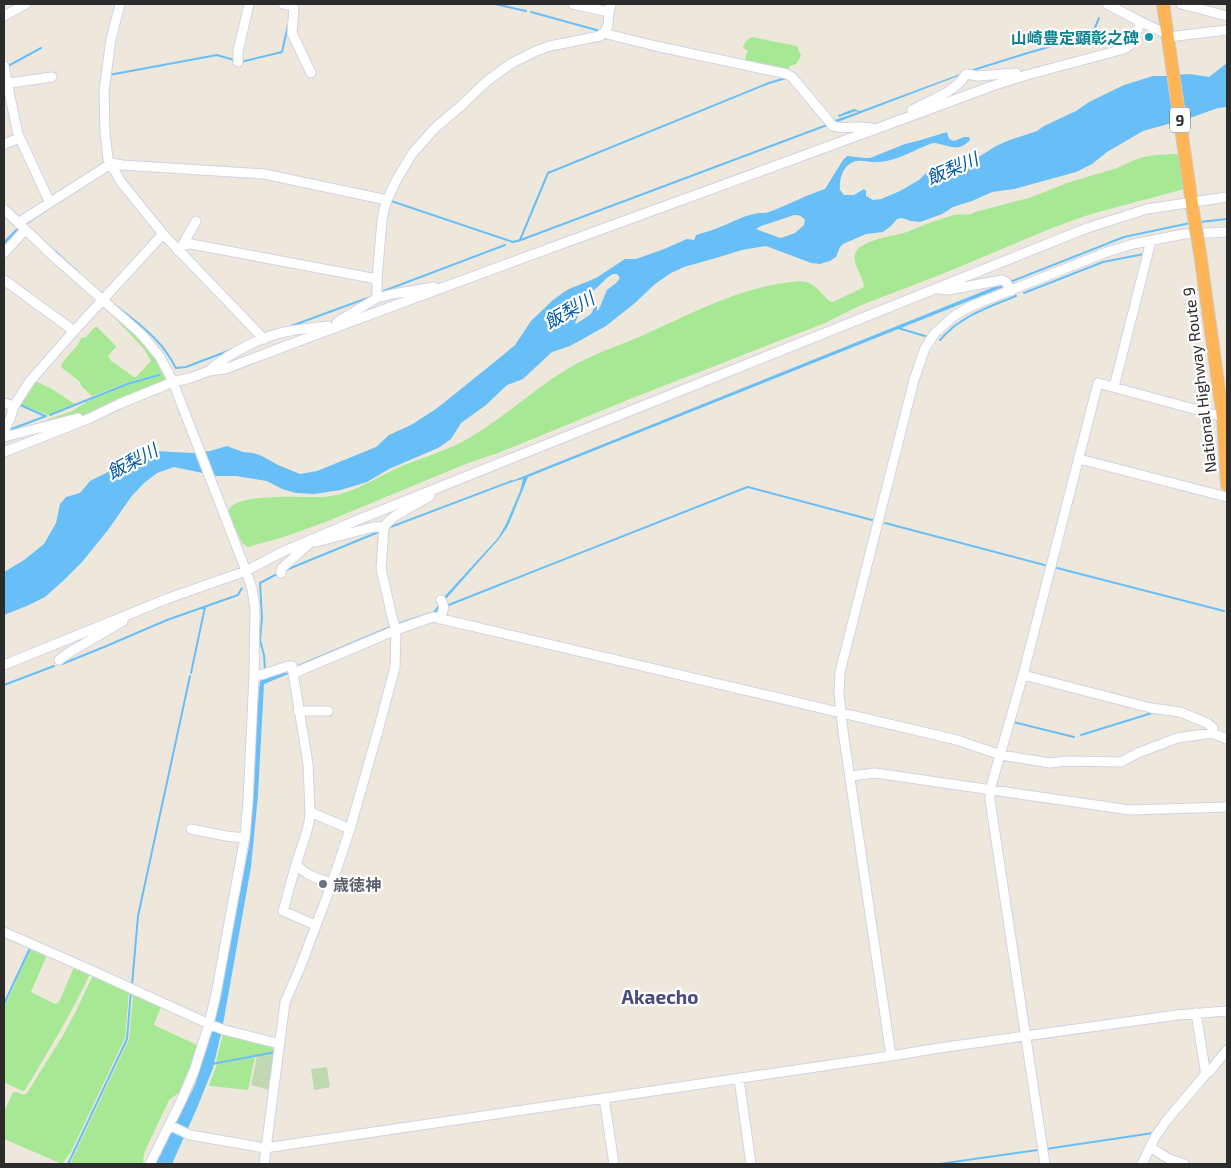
<svg xmlns="http://www.w3.org/2000/svg" width="1231" height="1168" font-family="'Exo 2','Noto Sans JP',sans-serif">
	<style>
		.green { fill: #a7e895 }
		.cemetery { fill: #c0d9b2 }
		.water { fill: #68bff7; fill-rule: evenodd }
		.lines { fill: none; stroke-linecap: round; stroke-linejoin: round }
		.stream { stroke: #68bff7; stroke-width: 2 }
		.minor-casing { stroke: #d1d2e5; stroke-width: 11 }
		.highway-casing { stroke: #ccc; stroke-width: 14 }
		.minor { stroke: #fff; stroke-width: 9 }
		.highway { stroke: #ffb456; stroke-width: 12 }
		.highway-bridge-casing { stroke: #ccc; stroke-width: 14; stroke-linecap: butt }
		.highway-bridge { stroke: #ffb456; stroke-width: 12 }
		.culture-dot { fill: #0f9aa8; stroke: #fff; stroke-width: 2 }
		.worship-dot { fill: #6b7280; stroke: #fff; stroke-width: 2 }
		.labels { text-anchor: middle; dominant-baseline: central; stroke-width: 4.5; stroke-linejoin: round; paint-order: stroke }
		.shield { fill: #fff; stroke: #6b6b6b; stroke-width: 1 }
		.shield-label { font-size: 15px; font-weight: bold; fill: #2b2b2b }
		.culture-label { font-size: 16px; font-weight: bold; fill: #0d838f; stroke: #fff; text-anchor: end }
		.street-label { font-size: 16px; fill: #2b2b2b; stroke: #fff }
		.worship-label { font-size: 16px; font-weight: bold; fill: #5b616d; stroke: #fff; text-anchor: start }
		.water-label { font-size: 18px; font-style: italic; fill: #045aa6; stroke: #fff }
		.quarter-label { font-size: 19px; font-weight: bold; fill: #484b7f; stroke: #fff }
	</style>
	<rect width="100%" height="100%" fill="#eee8dc"/>
	<path class="green" d="M752 37 797 46 801 56 796 64 790 66 788 71 745 61 746 55 748 51 743 48C744 43 747 39 752 37Z
		M1173 154H1183L1188 188 1091 214 1052 228 947 272 859 306 825 323 630 399 498 453 468 463 328 521 281 538 248 547 242 543 228 513C230 491 306 498 324 497 348 495 369 482 391 471 414 460 441 453 464 441 504 419 536 386 576 364 599 352 623 344 646 334 690 314 735 290 784 283 791 282 799 280 806 282 815 284 823 295 829 301L833 302 864 287C863 276 852 263 855 254 859 240 894 236 907 232 913 230 918 227 924 225 934 221 944 218 954 215 962 213 968 217 975 212L1029 198 1067 183 1117 168 1132 161 1144 157 1156 155Z
		M110 313C134 329 153 352 167 378V380L97 411 15 433 16 431 72 411 93 398 127 384 159 376V374L126 383 92 396 82 387 79 381 61 367C64 356 78 349 81 338L86 337 95 327H97L116 346V347L108 356 110 360 134 377H136L151 361 144 349Z
		M35 381 52 389 75 404 48 415 19 404Z
		M31 948H32L47 955 31 992 55 1004 59 1002 74 967 90 974C71 1014 48 1052 25 1090L23 1091C16 1089 11 1085 4 1082V1008Z
		M93 975 129 992 125 1038 71 1152 62 1164 4 1139V1112L13 1092H17L24 1095 27 1093 62 1037 76 1011Z
		M134 995 161 1007 154 1024V1025L197 1045 193 1059 180 1092 169 1100 144 1153 143 1164H70L129 1039 133 996Z
		M223 1034 276 1045 275 1052 217 1062 216 1061Z
		M255 1057 248 1090 210 1086 209 1085 217 1064Z"/>
	<path class="cemetery" d="M275 1053 270 1089 269 1090 251 1085 257 1056Z
		M327 1067 330 1087 315 1090 314 1089 311 1069Z"/>
	<path class="water" d="M1227 63V107L1218 108 1181 121 1174 75 1190 74 1209 77Z
		M960 74 961 75 835 123 832 121 858 112 856 111 839 117 838 115 841 114H842L843 113 854 109 860 111Z
		M1153 76H1173L1179 121 1143 131 1107 152 1092 164 1076 172 1014 189 992 192 972 201 953 207 942 214 920 222 911 221 902 218 897 219 891 226 883 232 866 234 843 244 840 247 836 257 830 261 820 264 811 263 766 246 742 250 716 258 684 267 671 273 655 284 635 303 606 326 570 346 552 352 523 379 507 385 486 405 461 423 451 439 438 448 389 469 367 482 341 490 314 494 296 493 282 489 267 481 236 476H217L174 467 157 473 144 483 131 497 108 530 82 562 64 580 45 597 29 605 4 615V572L24 560 44 544 56 523 60 504 66 497 80 493 90 481 112 470 136 455 142 452 154 451 193 453 210 451 227 446 243 452 253 453 262 456 278 465 300 474 317 471 376 447 389 435 411 425 436 409 497 360 515 345 531 321 553 300 564 292 569 289 596 278 625 259H636L664 249 687 239 694 240 696 235C706 232 716 229 725 225 734 221 744 216 754 214 759 212 764 214 769 212 788 205 806 195 825 189L843 160 847 156 865 158H870L905 144 921 140 947 132 949 139 954 141 964 137H969L970 140C957 154 949 144 933 143 915 149 898 161 878 162 869 163 859 158 851 163 842 168 839 181 840 190L844 195H854L864 189 866 191V196L873 200 881 199 900 191 919 180 929 170 940 164 968 161 977 158 996 146 1007 141 1037 131 1044 126 1076 111 1089 102 1124 85ZM794 215C799 215 802 216 805 220L804 225 795 233 784 237 780 238 756 229 761 226ZM613 274H617L620 278 616 283 607 290 599 309 597 311V306H595L591 314 576 324 575 323 578 316V303C583 297 589 295 594 290 601 285 605 278 613 274Z
		M109 167 110 169 29 223 4 248V241L22 223Z
		M1004 283 1006 286 528 477 508 526 499 539 445 600 443 609 435 614 264 684 258 795 251 867 222 1030 213 1068 197 1108 172 1164H155L195 1085 215 1019 250 841 254 741 260 681 397 623 434 611 444 597 498 538 506 524 520 491 523 479 504 484Z"/>
	<g class="lines">
		<path class="stream" d="M495 4 526 11
			M531 12 600 31
			M241 62 282 52 288 25
			M8 66 41 48
			M970 71 1031 52 1088 36 1094 30 1099 18
			M109 75 217 55 234 60
			M391 201 513 242 520 240 548 173 769 83 786 78
			M1200 222 1227 219
			M518 241 827 125
			M47 244 79 273
			M1010 282 1124 237 1190 223
			M381 292 505 245
			M1024 293 1103 262 1144 254
			M112 303C128 315 145 327 158 342 166 350 171 359 176 368L186 367 233 349
			M291 326 373 296
			M898 328 925 336
			M940 340C960 316 989 307 1016 296
			M18 404 45 416
			M50 415 127 384 159 375
			M9 430 46 416
			M885 523 1048 566
			M388 528 512 481
			M1057 568 1224 611
			M286 570 381 531
			M446 606 494 587 745 488 748 487 872 520
			M62 664 104 647 167 620 238 595 242 588
			M265 671 264 655 260 640 262 618 260 583 277 574
			M191 673 205 607
			M4 685 54 666
			M1013 722 1074 737
			M1081 735 1152 713H1157
			M132 985 138 916 190 676
			M4 1004 30 948
			M212 1064 276 1052
			M1046 1149 1153 1133
			M68 1164 127 1039 131 991
			M939 1164 1038 1150"/>
		<defs>
			<path id="minor" d="M120 4 111 39 104 91 105 133 108 159 121 182 163 234 264 339
				M283 4 291 6 294 8 292 33 311 73
				M573 4 609 12
				M1107 4 1141 22 1167 34
				M1181 4 1227 16
				M4 16 26 4
				M603 33 660 47 787 74 792 77 833 126C846 130 861 124 873 129
				M1168 37 1227 30
				M238 62V51L249 4
				M4 66 7 80 10 83 52 77
				M10 83 8 87 18 134 50 203
				M912 110C930 100 955 93 966 74L978 76 1016 73
				M4 144 20 138
				M4 209 53 256 140 333 147 341 160 357 173 382 246 571 252 589 255 608 254 676 248 802 245 836 216 994 209 1024 194 1071 182 1099 150 1164
				M18 223 112 163 122 165 264 174 387 200
				M182 246 196 221
				M178 251 184 245 191 244 377 279
				M4 253 25 230
				M4 280 48 312 74 331
				M938 289 948 290 1002 280 1006 282 1011 291
				M377 298V279L382 220 384 209 387 200 397 179 412 154 435 128 462 105 487 81 512 63 536 51 550 46 600 36 606 30 608 25 609 12 611 4
				M337 322 377 298 393 294 434 287
				M211 369C230 353 260 337 285 332 299 329 314 328 328 326
				M1114 387 1151 241
				M4 403 14 406
				M7 436 4 431 10 419 14 406 30 381 74 331 163 234
				M4 437 78 418
				M4 452 88 419 119 404 173 382 190 378 209 371 225 369C480 272 737 181 992 86L1023 76 1124 49 1130 45 1141 22
				M1079 459 1227 497
				M316 542 373 527H384
				M281 573 282 568 309 544
				M439 619C443 611 446 607 441 600
				M59 660 70 652 123 621
				M4 665 169 598 246 571 280 553 360 519 1087 228 1147 209 1227 197
				M294 673 396 630 433 617 957 740 1001 755 1050 763 1066 761 1121 762 1138 753 1177 738 1212 733 1227 739
				M1023 675 1151 708 1180 712 1207 723 1213 728 1212 733
				M254 676 264 674 288 666H292L308 764 310 812 350 829
				M298 711H328
				M850 776 875 773 1130 810 1227 807
				M310 812 309 822 306 834 296 864 283 911 315 925
				M191 829 226 836 244 838
				M296 864C305 875 318 879 332 883
				M4 932 93 971 209 1024 224 1030 280 1044
				M891 1056 843 731 839 693 840 672 914 380 925 348 935 333 954 316 971 306 1107 252 1133 244 1184 234 1227 232
				M1205 1074 1209 1072 1227 1050
				M739 1079 751 1164
				M604 1098 614 1164
				M169 1125 190 1135 265 1148 891 1056 939 1048 1177 1015 1227 1011
				M1150 1147 1169 1159 1184 1164
				M264 1164 285 1002 300 968 332 883 350 829 379 727 395 667 396 630 392 617 381 568 384 527 389 521 395 516 430 496
				M1045 1164 990 800V790L1023 675 1098 383 1227 418
				M1142 1164 1155 1137 1167 1120 1205 1075V1069L1196 1013"/>
			<path id="highway" d="M1163 4 1193 211
				M1200 253 1223 418 1227 485"/>
		</defs>
		<use href="#minor" class="minor-casing"/>
		<use href="#highway" class="highway-casing"/>
		<use href="#minor" class="minor"/>
		<use href="#highway" class="highway"/>
		<defs>
			<path id="highway-bridge" d="M1193 211 1200 253"/>
		</defs>
		<use href="#highway-bridge" class="highway-bridge-casing"/>
		<use href="#highway-bridge" class="highway-bridge"/>
	</g>
	<circle class="culture-dot" cx="1149" cy="37" r="5"/>
	<circle class="worship-dot" cx="323" cy="884" r="5"/>
	<g class="labels">
		<rect class="shield" x="1170" y="107.5" width="20" height="25" rx="4"/>
		<g class="shield-label">
			<text x="1180" y="120">9</text>
		</g>
		<g class="culture-label">
			<text x="1139" y="37">山崎豊定顕彰之碑</text>
		</g>
		<g class="street-label">
			<text transform="translate(1199 380) rotate(-97)">National Highway Route 9</text>
		</g>
		<g class="worship-label">
			<text x="333" y="884">歳徳神</text>
		</g>
		<g class="water-label">
			<text transform="translate(952 168) rotate(-23)">飯梨川</text>
			<text transform="translate(569 310) rotate(-30)">飯梨川</text>
			<text transform="translate(132 461) rotate(-28)">飯梨川</text>
		</g>
		<g class="quarter-label">
			<text x="660" y="996">Akaecho</text>
		</g>
	</g>
	<rect width="1231" height="1168" fill="none" stroke="#2b2b2b" stroke-width="10"/>
</svg>
